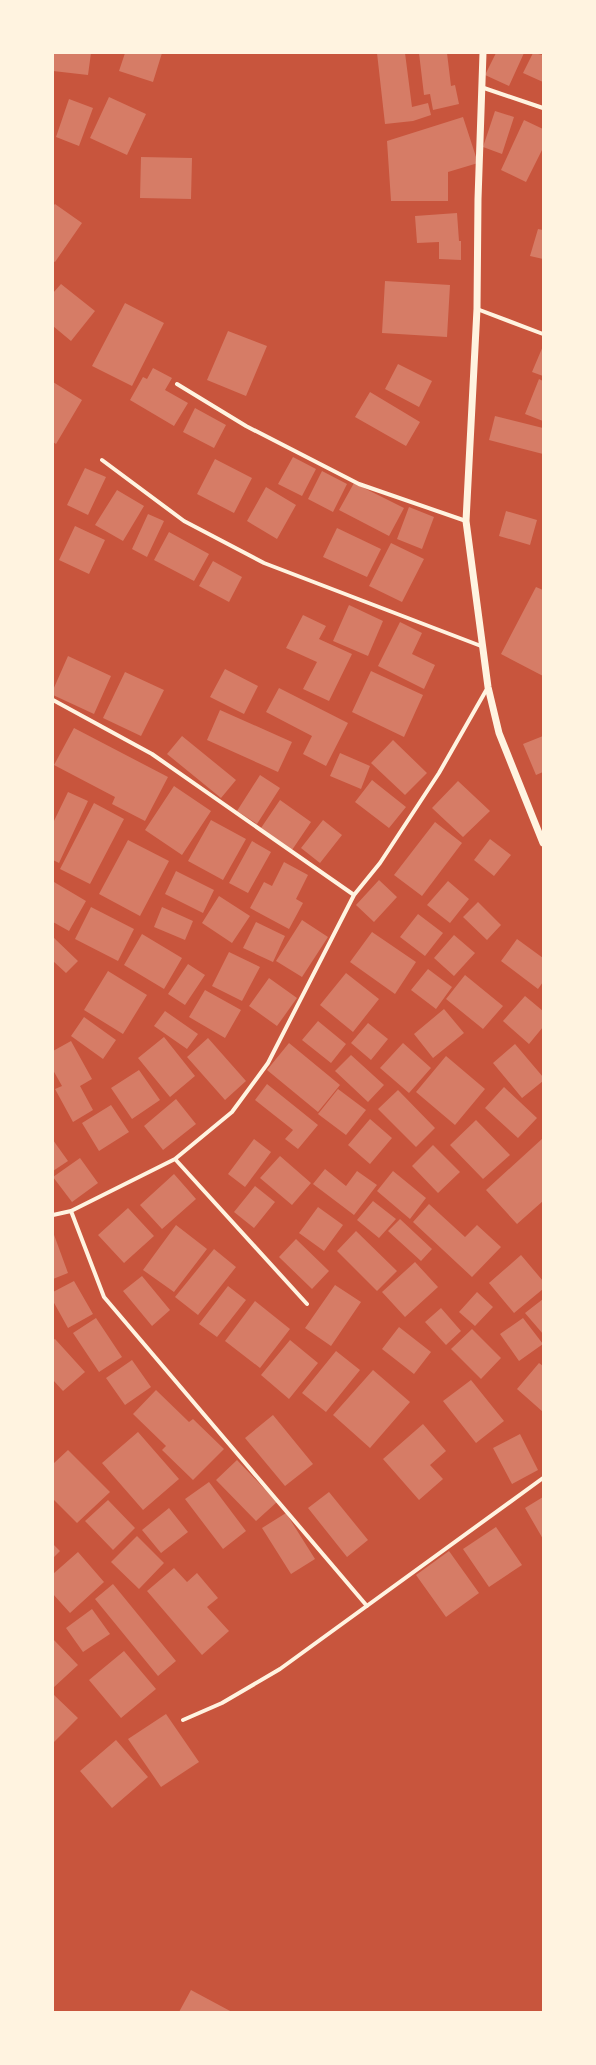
<svg xmlns="http://www.w3.org/2000/svg" width="596" height="2065" font-family="Rubik,sans-serif">
	<style>
		.building { fill: #d67c66 }
		.lines { fill: none; stroke-linecap: round; stroke-linejoin: round }
		.minor { stroke: #fff3e0; stroke-width: 4 }
		.tertiary { stroke: #fff3e0; stroke-width: 7 }
	</style>
	<rect width="100%" height="100%" fill="#c8553d"/>
	<path class="building" d="M53 53H91L88 75 53 71Z
		M125 53H162L153 82 119 71Z
		M377 53H405L412 107 428 103 431 115 413 121 385 124Z
		M419 53H447L451 86 455 85 459 104 433 110 430 94 424 95Z
		M496 53H524L509 86 485 75Z
		M533 53 543 55V82L523 73Z
		M109 97 146 114 127 155 90 138Z
		M69 99 93 108 79 146 56 137Z
		M495 111 514 117 502 154 483 147Z
		M463 117 478 163 448 172V201H391L387 141Z
		M524 120 543 129V148L526 182 501 170Z
		M141 157 192 158 191 199 140 198Z
		M55 204 82 223 55 262 53 261V206Z
		M457 213 459 241H461V260L439 259V242L417 243 415 216Z
		M538 229 543 230V259L530 256Z
		M385 281 450 285 447 337 382 333Z
		M61 284 95 311 71 341 53 326V293Z
		M125 303 164 323 132 386 92 366Z
		M228 331 267 346 246 396 207 380Z
		M543 346V376L532 372Z
		M398 364 432 381 419 407 385 389Z
		M153 368 172 378 165 390 188 403 174 426 130 400 143 377 147 379Z
		M539 379 543 381V421L525 414Z
		M53 382 82 400 56 444 53 442Z
		M370 392 420 422 406 446 355 417Z
		M195 408 226 425 214 448 183 432Z
		M495 416 543 428V454L489 440Z
		M293 457 316 469 302 496 278 484Z
		M215 459 252 478 234 513 197 494Z
		M85 468 106 477 88 515 67 505Z
		M322 471 347 484 333 512 308 499Z
		M354 483 404 508 389 536 339 510Z
		M266 487 296 505 277 539 247 521Z
		M117 490 144 506 123 541 95 525Z
		M409 507 434 517 422 549 397 539Z
		M506 511 537 520 530 545 499 536Z
		M148 514 164 521 147 557 132 549Z
		M75 526 105 540 89 574 59 560Z
		M337 528 381 549 367 577 323 557Z
		M169 532 209 554 194 581 154 560Z
		M391 543 424 559 402 602 369 586Z
		M213 561 242 577 229 602 199 586Z
		M536 587 543 590V676L501 654Z
		M349 605 383 621 368 656 333 641Z
		M303 615 326 626 319 639 352 654 329 701 303 689 317 662 286 648Z
		M400 622 422 633 412 654 435 665 424 689 378 666Z
		M68 656 111 676 94 714 53 695V690Z
		M225 669 258 686 244 714 210 697Z
		M371 671 423 695 404 737 352 712Z
		M125 672 164 690 141 736 103 718Z
		M279 688 348 723 326 766 303 754 312 736 266 712Z
		M220 710 292 742 278 772 207 740Z
		M74 728 168 777 145 821 112 804 115 797 54 765Z
		M182 736 236 780 221 798 167 754Z
		M543 736V772L536 775 523 744Z
		M393 740 427 773 405 795 371 763Z
		M340 753 370 766 361 789 330 776Z
		M260 775 280 788 257 824 237 811Z
		M372 780 406 807 389 828 355 802Z
		M458 781 490 811 463 837 432 808Z
		M174 786 211 811 182 855 145 830Z
		M68 792 88 801 59 863 53 860V823Z
		M280 800 311 822 292 850 261 828Z
		M94 803 124 819 90 884 60 869Z
		M211 820 246 839 223 880 188 861Z
		M323 820 342 835 320 863 301 848Z
		M435 822 462 843 422 896 394 875Z
		M490 839 511 855 494 876 474 860Z
		M128 840 169 861 140 916 99 894Z
		M252 841 271 852 248 893 229 883Z
		M284 862 308 875 296 899 303 903 289 929 250 908 264 882 272 886Z
		M176 871 214 890 203 913 165 894Z
		M379 880 397 897 374 922 356 905Z
		M448 881 469 899 450 923 427 905Z
		M54 882 86 901 69 931 53 922Z
		M219 896 250 916 232 943 202 923Z
		M478 902 501 925 487 940 463 917Z
		M91 907 134 929 118 961 75 939Z
		M162 907 193 921 185 940 154 927Z
		M418 914 443 933 425 956 400 937Z
		M302 920 328 937 302 977 276 961Z
		M256 922 285 936 273 962 243 948Z
		M372 932 416 962 395 994 350 962Z
		M142 934 182 958 164 989 124 965Z
		M454 935 475 953 454 976 434 958Z
		M53 937 78 961 66 973 53 961Z
		M517 939 543 958V982L538 989 501 961Z
		M229 952 260 967 242 1001 212 986Z
		M188 964 205 975 185 1005 168 994Z
		M428 969 452 987 436 1009 411 990Z
		M108 971 147 995 123 1034 84 1010Z
		M346 973 379 999 353 1032 320 1005Z
		M465 975 503 1006 483 1029 446 999Z
		M269 978 297 998 277 1026 249 1006Z
		M205 990 241 1010 225 1038 189 1017Z
		M525 996 543 1011V1027L529 1044 503 1021Z
		M444 1009 464 1033 433 1058 414 1034Z
		M165 1011 198 1034 187 1049 154 1026Z
		M84 1017 116 1040 103 1059 71 1036Z
		M318 1021 346 1044 331 1063 302 1040Z
		M368 1023 388 1039 371 1060 351 1043Z
		M164 1037 195 1076 170 1097 138 1058Z
		M208 1038 246 1081 225 1100 187 1057Z
		M71 1041 92 1079 80 1086 93 1110 73 1122 55 1089 62 1086 53 1070V1051Z
		M289 1043 340 1085 318 1112 267 1070Z
		M403 1043 431 1068 409 1093 380 1068Z
		M515 1044 543 1077V1081L522 1098 493 1063Z
		M351 1055 384 1085 368 1102 335 1071Z
		M446 1056 485 1089 455 1125 416 1092Z
		M139 1070 160 1100 132 1119 111 1088Z
		M267 1084 318 1125 298 1149 285 1139 293 1130 255 1100Z
		M504 1087 537 1118 518 1138 485 1108Z
		M338 1089 366 1110 346 1135 318 1114Z
		M398 1090 435 1128 416 1147 378 1109Z
		M176 1099 196 1124 163 1150 144 1126Z
		M111 1105 129 1132 99 1151 82 1123Z
		M370 1119 392 1138 370 1164 348 1145Z
		M476 1120 510 1155 483 1179 450 1145Z
		M543 1138V1201L517 1224 486 1190Z
		M254 1139 271 1152 245 1187 228 1174Z
		M53 1140 68 1161 53 1171Z
		M433 1145 460 1172 438 1193 412 1166Z
		M280 1156 311 1183 292 1205 260 1178Z
		M80 1158 98 1183 72 1202 53 1177Z
		M325 1169 346 1186 357 1171 377 1185 354 1215 313 1184Z
		M393 1171 426 1198 410 1219 377 1191Z
		M174 1174 196 1199 162 1229 140 1205Z
		M255 1186 275 1202 254 1228 234 1212Z
		M373 1201 396 1219 379 1238 357 1220Z
		M429 1204 465 1237 477 1225 501 1247 472 1277 413 1222Z
		M318 1207 343 1225 324 1251 299 1233Z
		M128 1208 154 1236 124 1263 98 1235Z
		M400 1219 432 1249 421 1261 388 1231Z
		M176 1225 207 1249 174 1292 143 1270Z
		M356 1231 397 1271 377 1291 337 1251Z
		M53 1232 68 1273 53 1279Z
		M296 1239 329 1271 312 1289 279 1257Z
		M214 1249 236 1267 198 1315 175 1297Z
		M521 1255 543 1281V1289L514 1313 489 1283Z
		M415 1262 438 1287 405 1317 382 1292Z
		M142 1276 170 1310 152 1326 123 1291Z
		M74 1281 93 1314 68 1328 53 1301V1292Z
		M335 1285 361 1302 331 1346 305 1328Z
		M228 1286 246 1300 217 1337 199 1324Z
		M477 1292 493 1307 475 1326 459 1312Z
		M543 1299V1334L525 1313Z
		M255 1301 290 1329 260 1368 225 1341Z
		M441 1308 461 1331 446 1345 425 1322Z
		M96 1318 122 1357 99 1372 73 1333Z
		M523 1318 543 1344 519 1361 500 1334Z
		M399 1327 431 1352 414 1374 382 1349Z
		M472 1329 501 1358 481 1379 451 1349Z
		M55 1339 85 1372 63 1391 53 1380V1340Z
		M290 1340 318 1363 289 1399 261 1375Z
		M336 1351 360 1370 326 1412 302 1393Z
		M132 1360 151 1387 125 1405 106 1378Z
		M539 1363 543 1366V1412L517 1389Z
		M373 1370 410 1402 370 1448 333 1415Z
		M471 1380 504 1421 476 1443 443 1401Z
		M156 1390 189 1422 193 1419 224 1449 193 1480 162 1450 166 1446 133 1414Z
		M273 1415 313 1464 285 1486 245 1438Z
		M423 1424 446 1451 430 1465 443 1479 419 1500 383 1459Z
		M138 1432 179 1479 143 1510 102 1463Z
		M520 1434 538 1470 512 1484 493 1448Z
		M68 1450 110 1492 77 1523 53 1499V1464Z
		M237 1460 277 1502 256 1521 216 1480Z
		M209 1482 246 1531 223 1549 185 1499Z
		M329 1492 368 1540 347 1557 308 1508Z
		M543 1497V1539L525 1508Z
		M108 1500 135 1528 113 1550 85 1521Z
		M169 1508 188 1532 161 1553 142 1530Z
		M286 1513 315 1559 291 1574 262 1528Z
		M496 1527 522 1565 489 1587 463 1549Z
		M137 1536 164 1563 139 1589 111 1562Z
		M53 1544 60 1551 53 1558Z
		M449 1551 479 1593 446 1617 416 1575Z
		M78 1552 104 1582 70 1613 53 1594V1574Z
		M174 1568 187 1582 197 1573 218 1598 207 1607 229 1631 202 1655 147 1591Z
		M113 1584 176 1661 158 1676 95 1599Z
		M92 1609 110 1634 83 1652 66 1628Z
		M53 1639 78 1665 53 1688Z
		M124 1651 156 1689 121 1718 89 1680Z
		M53 1694 78 1718 53 1743Z
		M166 1714 199 1762 161 1787 128 1739Z
		M116 1740 148 1777 112 1808 80 1771Z
		M191 1990 232 2012H179Z"/>
	<g class="lines">
		<path class="minor" d="M481 87 543 108
			M477 309 543 334
			M177 384 246 426 359 484 466 521
			M102 460 184 521 264 563 481 646
			M53 700 152 754 354 895
			M175 1159 307 1304
			M71 1211 104 1297 367 1606
			M53 1215 71 1211 175 1159 232 1112 268 1063 354 895 380 863 439 773 488 687
			M183 1720 222 1703 280 1669 543 1478"/>
		<path class="tertiary" d="M483 53 478 199 477 309 466 521 488 687 499 733 543 843"/>
	</g>
	<rect width="596" height="2065" fill="none" stroke="#fff3e0" stroke-width="108"/>
</svg>
